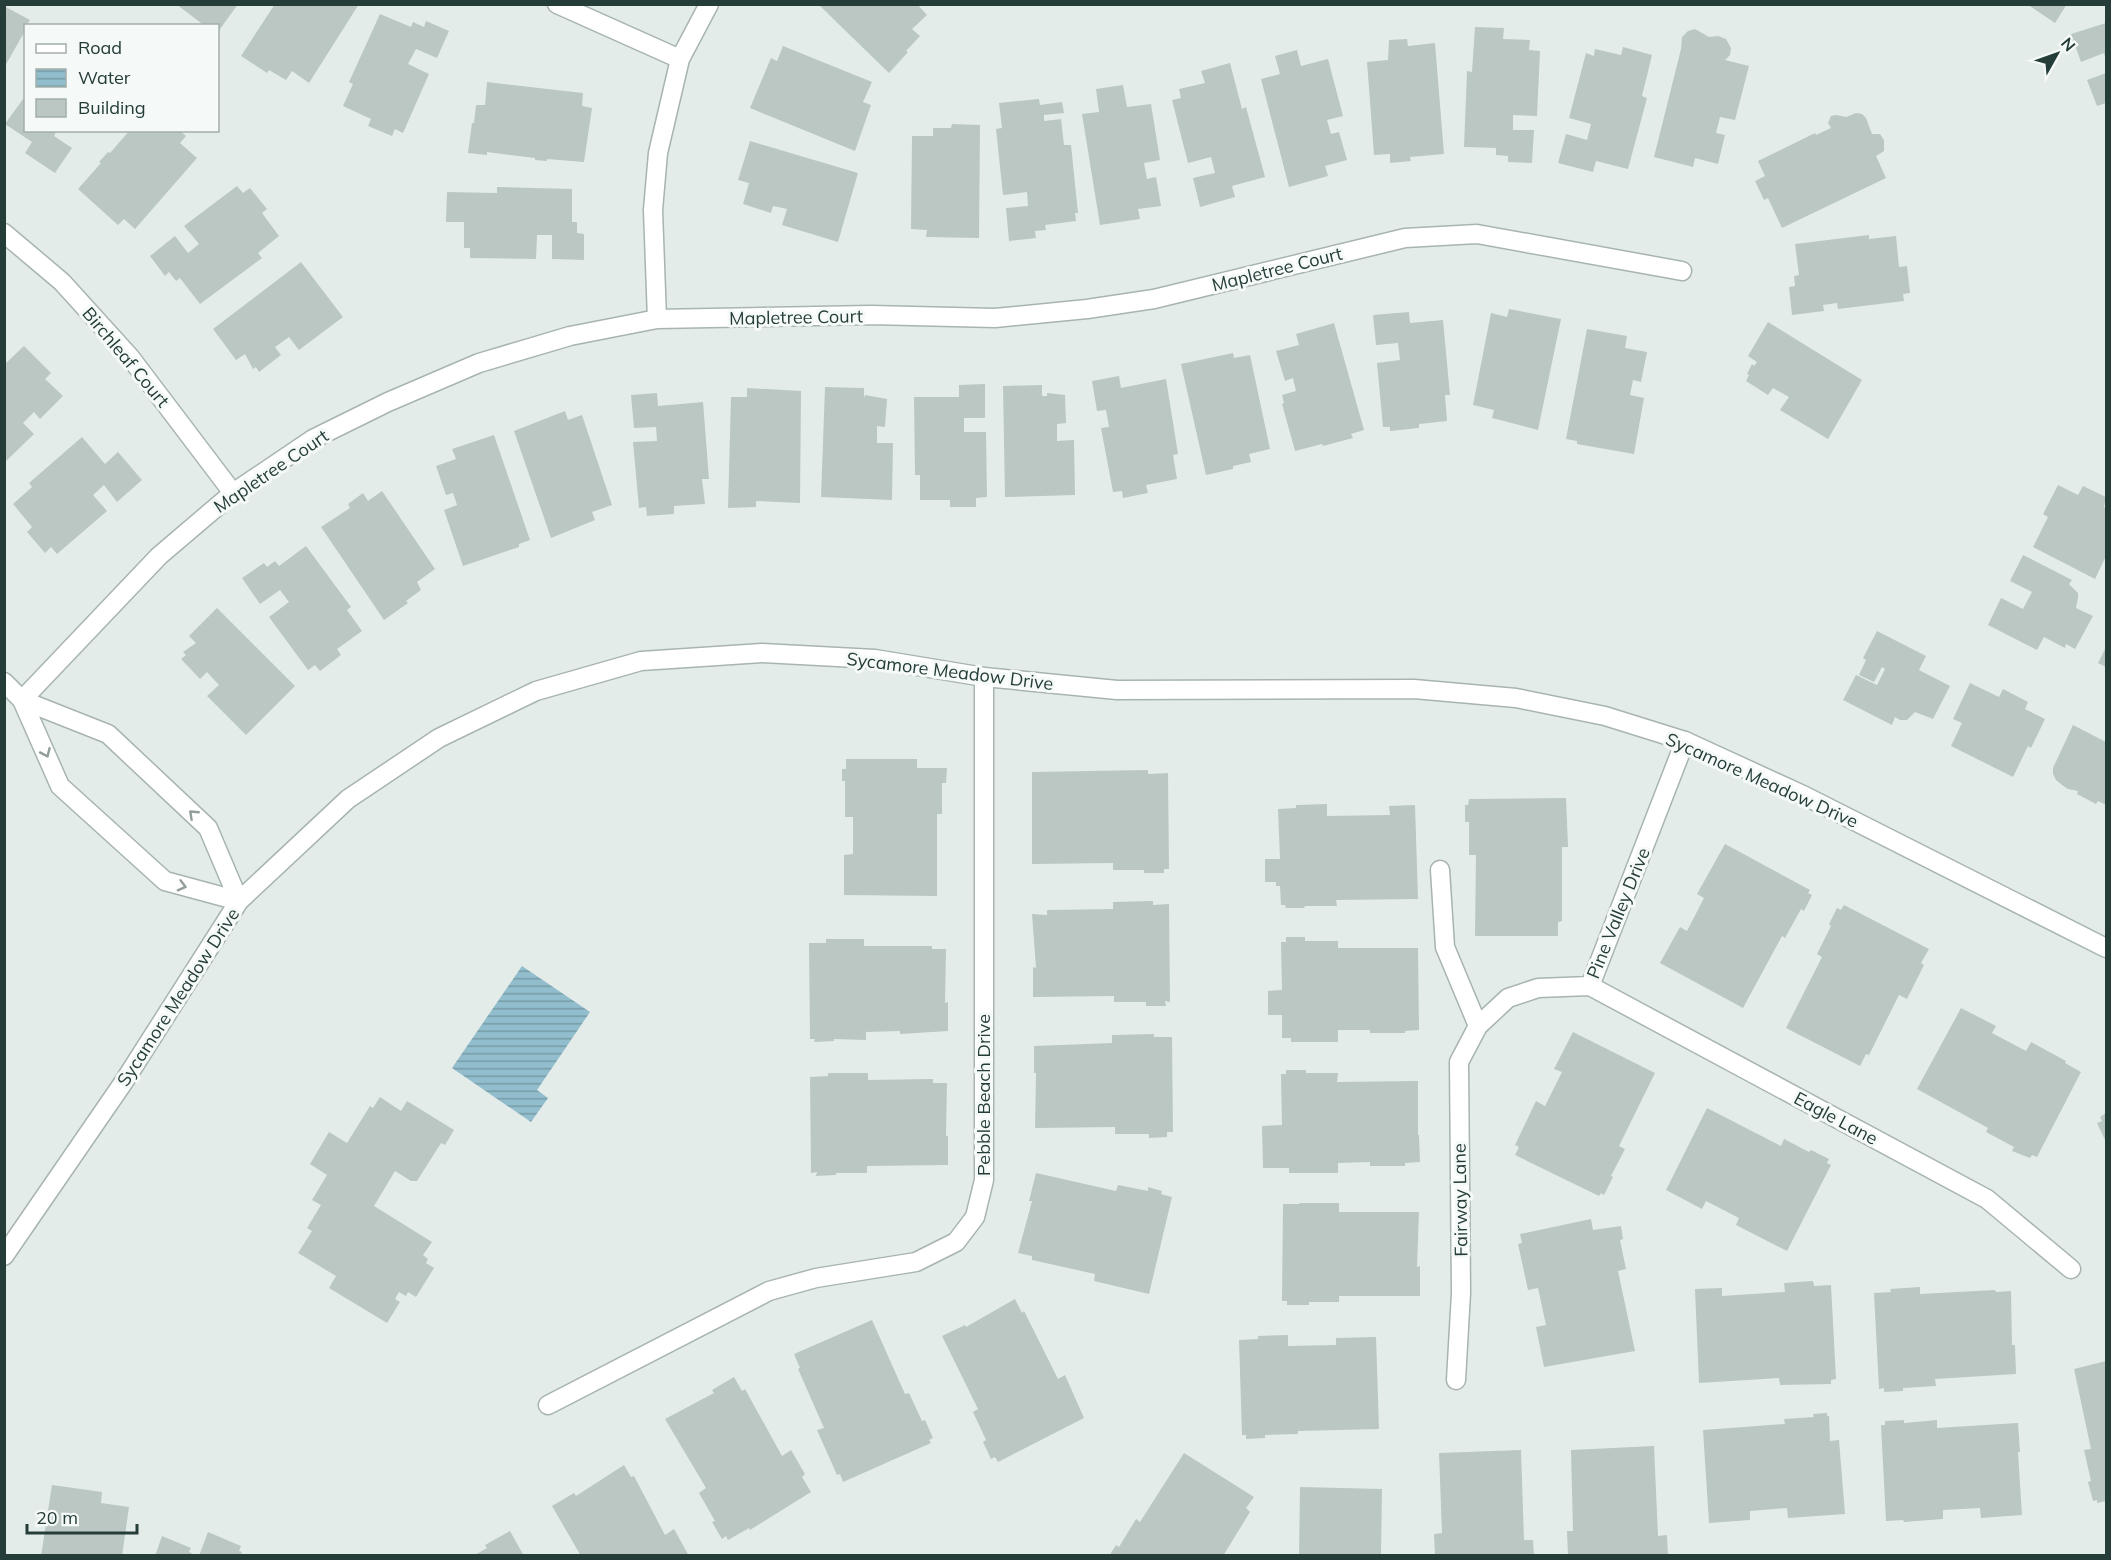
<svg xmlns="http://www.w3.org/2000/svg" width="2111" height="1560" font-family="Mulish,sans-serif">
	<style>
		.water { fill: url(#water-rules) }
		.building { fill: #bac7c3 }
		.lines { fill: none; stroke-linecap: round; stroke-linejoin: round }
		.minor-casing { stroke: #a7b4b1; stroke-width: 21 }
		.tertiary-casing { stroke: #a7b4b1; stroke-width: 21 }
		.minor { stroke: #fff; stroke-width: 18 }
		.tertiary { stroke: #fff; stroke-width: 18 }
		.oneway { stroke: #929e9c }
		.labels { text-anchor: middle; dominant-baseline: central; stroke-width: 6; stroke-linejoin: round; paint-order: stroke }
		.street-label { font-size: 18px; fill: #253d39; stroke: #f5f9f7 }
	</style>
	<defs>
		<pattern id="water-rules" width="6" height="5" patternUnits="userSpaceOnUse" patternTransform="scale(1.5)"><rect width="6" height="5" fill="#92bdcc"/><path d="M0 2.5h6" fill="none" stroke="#779ba7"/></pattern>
	</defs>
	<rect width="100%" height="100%" fill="#e4ecea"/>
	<path class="water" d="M522 966 590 1012 537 1090 548 1098 531 1122 452 1068Z"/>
	<path class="building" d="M176 4H238L218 32V26H205Z
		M275 4H359L309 83 292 71 286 80 269 70 267 73 241 56Z
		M818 4H917L927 15 912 29 920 36 906 51 908 52 889 73Z
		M2027 4H2067L2055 23Z
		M4 6 30 20 26 26V29L4 68Z
		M380 14 411 27 413 22 424 27 426 21 449 31 437 58 416 49 408 64 429 74 403 133 395 129 392 136 368 126 371 119 343 106 353 84 349 82Z
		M2106 23V60L2104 53 2081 62 2071 34Z
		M1475 27 1504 28 1503 39 1530 40 1529 50 1540 51 1537 116 1513 115V130H1534L1532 163 1508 162V156L1496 155V148L1464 147 1467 71 1472 72Z
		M1695 29 1709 37 1718 36 1726 39 1731 48 1730 55 1725 60 1749 66 1735 120 1720 117 1716 133 1725 135 1718 164 1695 158 1693 167 1654 157 1681 49 1682 37 1688 31Z
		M1407 39 1408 46 1435 43 1444 154 1410 157 1411 161 1390 163V154L1374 155 1367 62 1388 60 1389 40Z
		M783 46 872 82 863 102 871 105 855 151 750 108 771 58 777 61Z
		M1623 47 1652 55 1642 96 1647 98 1628 169 1596 161 1593 172 1558 163 1566 134 1587 140 1591 124 1569 118 1586 53 1594 56 1595 49 1621 55Z
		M1297 50 1301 66 1328 59 1343 116 1327 120 1331 134 1339 132 1347 160 1325 166 1328 176 1289 187 1261 79 1280 74 1275 56Z
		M1230 63 1242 109 1246 107 1265 177 1232 186 1235 197 1200 207 1193 178 1215 173 1211 157 1188 163 1172 100 1181 98 1179 89 1205 83 1201 71Z
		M2106 73V103L2097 106 2087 80Z
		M487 82 583 93 582 106 592 108 584 162 547 159V161L535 160V158L487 152V155L468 153 472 123H474L476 105H485Z
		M1123 85 1127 107 1151 104 1160 160 1144 163 1147 179 1156 177 1161 206 1138 209 1140 219 1100 225 1082 114 1099 112 1096 89Z
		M26 95V130H57L54 136 72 148 55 173 25 153 32 142 5 124Z
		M1039 99 1040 105 1062 102 1064 113 1044 115V121L1061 119 1064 145H1071L1078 213H1075L1076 221 1045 225 1046 230 1035 231 1036 238 1009 241 1006 208 1028 206 1027 192 1003 195 996 129 1002 128 999 103Z
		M1856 113 1862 114 1866 118 1872 134H1880L1884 140V151L1876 156 1886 178 1782 228 1768 198 1764 200 1755 181 1765 176 1758 161 1815 133 1816 135 1831 128 1828 123 1831 116 1836 115 1846 117Z
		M952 124 980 125 979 238 926 237 927 230 911 229 912 136H933V128H951Z
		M130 130H179L186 136 180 143 197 158 135 229 124 219 118 225 78 189 101 163 99 162 108 152 110 153Z
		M750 141 858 173 838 242 782 225 787 209 773 206 771 213 743 204 749 183 738 180Z
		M237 186 243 193 250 188 267 209 262 213 279 236 258 253 262 258 200 304 180 278 176 281 169 272 165 276 150 256 175 236 188 253 199 244 184 226Z
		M497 187 572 189V222H577V233L584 234V260L552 259V235H537L536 259 470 258V248H464V222H446L447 192 497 193Z
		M1869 235V239L1896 236 1899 267 1907 266 1910 293 1903 294 1904 301 1838 309 1837 303 1823 305 1824 311 1792 315 1789 287 1795 286 1794 276 1799 275 1795 244Z
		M301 262 343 317 299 350 289 337 275 347 281 355 259 372 256 367 253 369 245 354 236 360 213 329Z
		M1509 309 1561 319 1538 430 1492 418 1494 410 1473 405 1491 313 1507 317Z
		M1409 312 1410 323 1443 320 1450 395H1445L1447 421 1419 424V428L1390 431V427H1383L1377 363 1400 360 1398 343 1376 345 1373 315Z
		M1768 322 1862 380 1828 439 1780 410 1789 397 1773 388 1768 395 1746 381 1749 375 1747 374 1752 364 1754 366 1757 362 1748 356Z
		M1334 323 1364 430 1351 434 1353 438 1323 446 1322 444 1295 451 1282 404 1284 403 1282 395 1296 391 1293 378 1285 381 1276 351 1299 345 1296 334Z
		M1587 329 1627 336 1625 348 1647 352 1641 382 1633 380 1630 395 1644 398 1634 454 1577 444V441L1566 439Z
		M24 346 51 373 45 379 63 396 40 419 34 412 23 423 34 434 4 463V365Z
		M1233 353 1234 358 1250 355 1270 449 1249 454 1251 462 1233 466V469L1206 475 1181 364Z
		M1119 376 1121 388 1166 379 1178 454 1173 455 1177 479 1146 485 1148 493 1123 498 1122 491 1113 492 1101 428 1109 427 1106 410 1097 411 1092 381Z
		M985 384V418H964V432H986L987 497 976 498V507H950V500H920V475H915L914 397H959V385Z
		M1042 385V396H1047V393L1065 395 1066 423 1057 424V441L1074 440 1075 495 1005 497 1003 386Z
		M825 387 864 388V398L865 395 887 399 885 427 877 426V443H893L892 500 821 497Z
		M747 388 801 391 800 503 756 501V507L728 508 731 397H747Z
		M657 393 658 406 703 402 709 479H702L705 504 674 506V514L647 516 646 507 639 508 633 442 657 441 656 427 634 428 631 395Z
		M565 411 568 420 582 415 612 505 592 512 595 520 551 538 514 431Z
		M494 435 530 540 519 544V547L463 566 444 510 457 505 453 493 446 495 436 466 456 459 452 449Z
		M82 437 105 464 118 452 142 480 117 502 104 485 93 495 107 511 57 554 51 547 45 553 27 532 32 527 13 504 32 487 29 483Z
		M2058 485 2078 495 2083 486 2106 497 2104 507 2106 508V556L2095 579 2033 547 2048 517 2043 514Z
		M382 491 435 569 417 582 421 590 406 601 408 603 384 620 321 527 350 508 348 504 363 493 368 501Z
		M306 546 351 607 347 610 362 631 337 649 341 655 320 671 315 665 308 670 269 617 289 602 280 590 260 604 242 578 264 563 267 567 275 561 279 566Z
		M2023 555 2072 580 2069 584 2078 593V598L2076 608 2093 616 2075 649 2066 644 2065 648 2044 637 2037 650 1988 625 2001 598 2023 609 2032 592 2010 581Z
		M217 608 295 686 246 735 207 696 219 685 207 672 200 679 181 659 186 655 183 652 196 643 189 636Z
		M1877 631 1926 656 1919 670 1950 686 1933 719 1915 712 1907 720H1900L1895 717 1892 725 1843 700 1856 675 1877 685 1885 669 1882 667 1874 682 1859 675 1866 660 1863 658Z
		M2106 647V667L2098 663Z
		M1970 683 1999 697 2003 689 2028 702 2025 709 2045 719 2031 748 2028 746 2013 777 1951 746 1962 723 1953 719Z
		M2073 725 2106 742V805L2098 801 2096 804 2077 794 2078 791 2068 789 2062 785 2056 780 2053 774V768Z
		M846 759H917V768H947L946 783H942V814H937V896L844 895V855L853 854V817H845V781H842V769H846Z
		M1148 770V774L1168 773 1169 869H1164V873H1144V870H1113V863L1032 864V772Z
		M1566 798 1568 847H1562V921L1558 922V936H1475L1476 855H1469V822H1465V805H1468L1469 799Z
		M1327 804V816L1390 815 1389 806 1415 805 1418 899 1336 900 1337 906H1305L1304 908H1286L1285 905H1281L1280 886H1276V882H1265V859H1280L1278 809 1296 808V805Z
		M1725 844 1810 890 1808 893 1812 895 1804 911 1801 909 1785 938 1782 936 1743 1008 1660 963 1680 927 1687 931 1704 898 1697 894Z
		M1153 901V905L1169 904 1170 1002 1165 1001 1166 1006H1146V1002H1114V996L1033 997V967L1036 968 1032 914 1047 915V910L1113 909V902Z
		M1844 905 1929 949 1921 963 1924 965 1907 999 1899 995 1869 1055 1866 1054 1860 1066 1786 1028 1822 957 1817 954 1831 926 1829 924 1837 908 1841 910Z
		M1286 937H1305V941H1338V948H1418L1419 1030 1405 1031V1033H1370V1030H1338V1042H1291V1038H1282V1015H1268V991L1282 990 1281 942H1286Z
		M826 939H864V946H932V949H946L945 1003 948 1002V1031L900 1034V1031L866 1032V1040L834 1039V1041L814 1042 815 1039H810L809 943H826Z
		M1961 1008 1996 1026 1992 1033 2026 1051 2031 1042 2066 1061 2065 1063 2081 1072 2037 1157 2032 1155 2030 1158 2012 1151 2014 1147 1986 1132 1988 1128 1917 1089Z
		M1573 1032 1655 1073 1619 1146 1625 1149 1611 1176 1613 1177 1604 1195 1601 1193 1599 1196 1515 1155 1519 1147 1515 1145 1536 1101 1545 1106 1562 1072 1554 1069Z
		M1154 1034V1037H1172L1173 1132H1167V1137L1149 1138V1134H1115V1127L1035 1128 1036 1073H1034V1046L1112 1043V1035Z
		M1286 1070H1306V1073H1338L1337 1082 1418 1081V1135H1419L1420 1162 1405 1163V1166H1370V1162L1338 1163V1173H1289V1168H1263L1262 1126 1282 1125 1281 1074H1286Z
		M828 1073H868V1080L933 1079V1083H947L946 1136H948V1165L867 1166V1173H836V1175L816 1176 817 1172 811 1173 810 1077 828 1076Z
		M380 1097 401 1111 407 1101 454 1130 445 1145 441 1143 417 1181H411L395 1171 374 1206 432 1242 423 1255 428 1259 426 1263 434 1268 416 1297 408 1292 406 1296 399 1292 395 1299 400 1302 387 1323 329 1288 336 1276 298 1253 312 1231 307 1228 321 1205 312 1200 327 1175 310 1164 329 1132 347 1143 370 1106 373 1108Z
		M1707 1108 1781 1146 1784 1139 1809 1152 1811 1150 1829 1159 1827 1163 1831 1165 1787 1251 1736 1225 1739 1218 1706 1201 1702 1209 1666 1190Z
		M2106 1113V1142L2097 1123 2102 1121 2100 1117Z
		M1036 1173 1116 1191 1118 1185 1148 1191V1187L1162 1191 1161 1194 1172 1197 1149 1294 1094 1281 1095 1274 1032 1260V1256L1018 1253 1032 1201H1029Z
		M1300 1203H1339V1212H1419L1417 1267 1420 1266V1296H1339V1302H1309V1305H1287V1301H1282L1283 1204H1299Z
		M1591 1219 1593 1230 1621 1226 1623 1239 1620 1240 1626 1269 1618 1271 1635 1351 1544 1367 1536 1327 1546 1325 1538 1288 1528 1290 1518 1244 1522 1243 1520 1234Z
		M1813 1281 1814 1286 1831 1285 1836 1379 1831 1380V1384L1780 1385 1779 1378 1699 1383 1695 1289 1722 1288V1296L1785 1292 1784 1283Z
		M1920 1287V1294L1995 1290 1996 1292 2011 1291 2012 1345H2015L2016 1374 1935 1379 1936 1386 1903 1388V1391L1884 1392V1388L1879 1389 1874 1293 1891 1292 1890 1289Z
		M1015 1299 1022 1313 1024 1311 1058 1379 1065 1375 1084 1418 998 1462 995 1457 991 1459 983 1442 986 1440 973 1412 978 1409 942 1336 965 1325 966 1327Z
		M872 1320 905 1394 909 1393 922 1421 925 1420 933 1438 929 1440 931 1443 843 1482 840 1474 837 1475 817 1430 824 1428 798 1369 800 1368 794 1354Z
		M1288 1335V1346L1336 1345V1338L1376 1337 1379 1429 1298 1431V1434L1265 1435V1438L1246 1439V1435H1242L1239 1340 1258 1339V1336Z
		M2106 1361V1501L2097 1503V1500L2093 1501 2088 1482 2091 1481 2084 1450 2091 1449 2074 1369Z
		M734 1377 742 1391 745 1389 782 1456 791 1450 805 1474 802 1477 811 1492 750 1530 749 1528 728 1540 726 1536 722 1539 712 1522 715 1521 699 1493 706 1488 665 1419 714 1393 712 1390Z
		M1827 1413V1416H1829L1830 1441 1839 1440 1845 1514 1788 1518 1787 1508 1750 1511V1520L1709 1523 1703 1430 1785 1424 1784 1419 1814 1417 1813 1414Z
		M1904 1420V1423L1937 1420V1428L2018 1423 2020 1452H2018L2022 1515 1981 1518 1980 1508 1943 1510V1519L1904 1522 1903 1520 1886 1521 1881 1425H1885V1421Z
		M1654 1446 1658 1536 1667 1535 1668 1556H1568L1567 1531H1573L1571 1450Z
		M1521 1450 1524 1540H1533L1534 1556H1435L1434 1534 1442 1533 1439 1453Z
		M1184 1453 1254 1497 1246 1508 1250 1512 1223 1556H1109L1116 1545 1119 1547 1136 1519 1140 1522Z
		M624 1465 631 1477 634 1476 665 1535 674 1529 689 1556H581L552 1506 574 1493 576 1496Z
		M52 1485 102 1492 101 1503 129 1507 122 1556H41Z
		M1300 1487 1382 1489 1381 1556H1299Z
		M510 1531 524 1556H473L487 1548 485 1545Z
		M208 1532 241 1546 239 1551 242 1552 240 1556H199Z
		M162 1536 191 1548 189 1552 197 1556H155Z"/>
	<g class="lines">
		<defs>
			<path id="minor" d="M557 4 680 59
				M4 233 62 282 130 357 233 493
				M657 319 653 210 658 153 680 59 709 4
				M22 700 159 556 233 493 313 439 388 402 479 363 570 336 657 319 871 315 995 318 1087 309 1154 299 1405 238 1477 234 1682 271
				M1440 870 1445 947 1478 1026 1508 998 1538 988 1590 986 1685 741
				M1590 986 1987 1199 2071 1269
				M1456 1380 1461 1293 1459 1062 1478 1026
				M548 1405 769 1291 816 1278 916 1262 956 1242 975 1217 984 1180V677"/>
			<path id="tertiary" d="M4 682 22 700 60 786 165 881 239 901
				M22 700 108 734 208 828 239 901
				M4 1256 123 1083 239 901 348 799 439 738 536 691 641 661 762 653 875 659 984 677 1117 690 1414 689 1516 698 1605 716 1685 741 1805 796 2106 948"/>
		</defs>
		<use href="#minor" class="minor-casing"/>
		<use href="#tertiary" class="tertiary-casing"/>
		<use href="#minor" class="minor"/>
		<use href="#tertiary" class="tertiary"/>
	</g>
	<defs><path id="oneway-chevron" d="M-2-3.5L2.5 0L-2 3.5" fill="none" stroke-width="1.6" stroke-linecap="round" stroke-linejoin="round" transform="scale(1.5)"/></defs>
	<g class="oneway">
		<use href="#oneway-chevron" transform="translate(46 753) rotate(66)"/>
		<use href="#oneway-chevron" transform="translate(193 814) rotate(-137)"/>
		<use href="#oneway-chevron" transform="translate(182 886) rotate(15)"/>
	</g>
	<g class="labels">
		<g class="street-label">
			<text transform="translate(1277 269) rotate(-14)">Mapletree Court</text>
			<text transform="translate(796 317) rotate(-1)">Mapletree Court</text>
			<text transform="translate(126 357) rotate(50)">Birchleaf Court</text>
			<text transform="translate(271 471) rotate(-34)">Mapletree Court</text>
			<text transform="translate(950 671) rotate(7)">Sycamore Meadow Drive</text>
			<text transform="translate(1762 780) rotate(24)">Sycamore Meadow Drive</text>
			<text transform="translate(1618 913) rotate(-68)">Pine Valley Drive</text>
			<text transform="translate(178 997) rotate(-57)">Sycamore Meadow Drive</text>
			<text transform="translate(983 1095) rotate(-90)">Pebble Beach Drive</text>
			<text transform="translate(1836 1118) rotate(28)">Eagle Lane</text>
			<text transform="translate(1460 1200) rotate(-91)">Fairway Lane</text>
		</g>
	</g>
	<rect width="2111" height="1560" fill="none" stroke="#253d39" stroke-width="12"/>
	<rect x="24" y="24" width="195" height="108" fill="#f5f9f7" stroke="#a2aeab" stroke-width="1.5"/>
	<rect x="36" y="44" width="30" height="9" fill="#ffffff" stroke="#a2aeab" stroke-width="1.5"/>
	<text x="78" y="54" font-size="18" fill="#253d39">Road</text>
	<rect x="36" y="69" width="30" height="18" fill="url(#water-rules)" stroke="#a2aeab" stroke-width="1.5"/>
	<text x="78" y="84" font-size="18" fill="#253d39">Water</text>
	<rect x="36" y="99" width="30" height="18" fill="#bac7c3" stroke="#a2aeab" stroke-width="1.5"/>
	<text x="78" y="114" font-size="18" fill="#253d39">Building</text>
	<g transform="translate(2057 54) rotate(50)" stroke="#f5f9f7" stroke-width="4.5" paint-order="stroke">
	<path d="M0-4.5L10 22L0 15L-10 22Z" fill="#253d39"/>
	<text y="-9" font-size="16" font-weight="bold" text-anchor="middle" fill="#253d39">N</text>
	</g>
	<path d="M27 1524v9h110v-9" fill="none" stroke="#253d39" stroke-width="3"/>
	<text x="36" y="1524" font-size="18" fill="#253d39" stroke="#f5f9f7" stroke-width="4.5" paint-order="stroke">20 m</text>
</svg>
